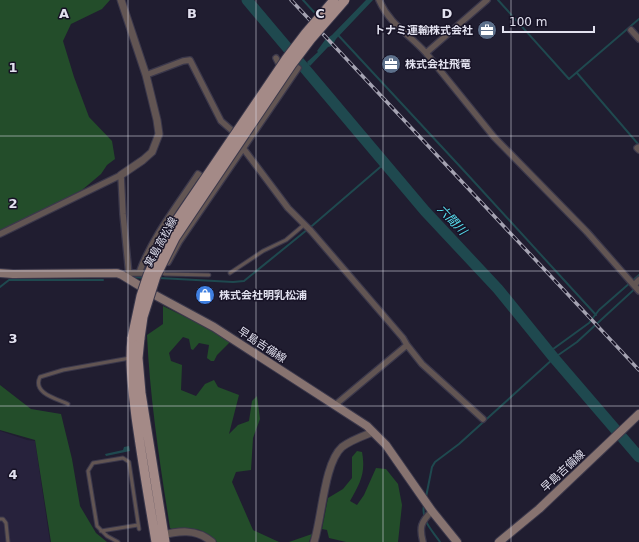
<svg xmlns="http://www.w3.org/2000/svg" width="639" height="542" font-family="'DejaVu Sans','Noto Sans JP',sans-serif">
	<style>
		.built { fill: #27223c }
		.green { fill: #234d2a }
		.water { fill: #1f494f }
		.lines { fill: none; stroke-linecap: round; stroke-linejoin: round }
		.stream { stroke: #1f494f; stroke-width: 2 }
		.river { stroke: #1f494f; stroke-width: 11 }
		.service-casing { stroke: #3b384b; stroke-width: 5 }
		.minor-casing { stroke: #3b384b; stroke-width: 8 }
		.tertiary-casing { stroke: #3b384b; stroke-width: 9 }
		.secondary-casing { stroke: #3b384b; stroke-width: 10 }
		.primary-casing { stroke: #3b384b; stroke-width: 11 }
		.service { stroke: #625553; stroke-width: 3 }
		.minor { stroke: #625553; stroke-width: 5.5 }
		.tertiary { stroke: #625553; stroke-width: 7 }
		.secondary { stroke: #877370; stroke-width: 8 }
		.primary { stroke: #a48a87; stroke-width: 9 }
		.rail-casing { stroke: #a5a3b2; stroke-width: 3.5 }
		.rail { stroke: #171326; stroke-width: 2; stroke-dasharray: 6; stroke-linecap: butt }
		.primary-bridge-casing { stroke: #3b384b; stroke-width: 11; stroke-linecap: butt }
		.primary-bridge { stroke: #a48a87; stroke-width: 9 }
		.grid { fill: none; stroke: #e2e1ef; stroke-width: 1; stroke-opacity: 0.55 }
		.labels { text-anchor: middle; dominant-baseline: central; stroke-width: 3; stroke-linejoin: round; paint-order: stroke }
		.poi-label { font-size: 11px; font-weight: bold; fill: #e2e1ef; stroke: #171326; text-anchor: start }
		.street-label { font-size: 11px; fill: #e2e1ef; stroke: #171326 }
		.water-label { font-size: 12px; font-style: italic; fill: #58e1f1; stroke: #171326 }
		.grid-label { font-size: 13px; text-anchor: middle; font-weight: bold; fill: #e2e1ef; stroke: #171326; stroke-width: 3; stroke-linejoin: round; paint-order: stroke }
	</style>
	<rect width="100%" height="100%" fill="#201d30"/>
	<path class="built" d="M0 431 27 440 35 441 50 542H0Z"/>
	<path class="green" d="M0 0H110L102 9 71 24 63 41 74 77 89 117 112 141 115 159 107 165 101 174 82 190 0 231Z
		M163 306 214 331 230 342 217 355 214 361H211L207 358 209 345 199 343 193 350 191 349 189 339 183 337 169 353 171 361 182 365 181 390 196 396 205 384 214 380 218 387 239 395 229 434 238 425 249 421 252 401 257 396 260 419 253 438 251 470 236 472 232 482 253 530 279 542H217C203 527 192 527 173 530L170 528C160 464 150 400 147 335L163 324Z
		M0 385 31 409 61 414 72 459 80 506 96 533 107 542H51L35 440 0 430Z
		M357 451 362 452C366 473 360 483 350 501L357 505 364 495 376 468 386 469 398 484 402 505 398 542H346L329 538 327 530 322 529 328 498 343 489 352 478V457Z
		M312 534 309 542H289Z"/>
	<path class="water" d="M366 0H373L336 39 332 46 328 47 310 66 307 62 318 52 317 51 325 40 332 35Z
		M129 446 130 451 106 456 105 454 123 450 124 447Z"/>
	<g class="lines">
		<path class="stream" d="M303 0 314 12
			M498 0 569 79 639 19
			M338 35 467 174 596 315
			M305 68 309 63
			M577 73 639 145
			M135 277 144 278
			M159 278 233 282 244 281 313 225 385 163
			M0 287 9 280H103
			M549 352 589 323 599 310 639 275
			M426 497 432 467 435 462 459 444 554 358 577 342 639 285
			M424 505C421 521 432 530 440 542"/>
		<path class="river" d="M247 0 425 211 498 289 554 358 639 457"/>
		<defs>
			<path id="service" d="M159 272 165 274 209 275
				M230 273 263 251 286 240 305 224
				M68 404C57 399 32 393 40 377L63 370 130 358
				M0 519H3L6 523 8 542
				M101 531 138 525
				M118 542 107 536 97 526 88 471 93 463 123 458 129 462 139 529"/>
			<path id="minor" d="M379 0C391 26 408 33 426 53L494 137 587 232 639 291
				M631 30 639 39
				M426 53 487 0
				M276 58 281 68
				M146 75 183 61 190 60 221 121 236 134 243 148 288 208 311 231 403 338 407 345 335 405
				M639 147 637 148 639 150
				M0 234 121 175 123 214 129 275
				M168 262 179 242 298 68
				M129 273H150
				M139 273C152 237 177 206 198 174L206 180
				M634 285 639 280
				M407 345 422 364 483 419
				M423 542C419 527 421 522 432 511"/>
			<path id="tertiary" d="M121 0 146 75 157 120 159 134 152 152 143 160 121 175
				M159 536C178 531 196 528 212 542
				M314 542C322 518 324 463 342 447 351 440 363 436 373 432"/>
			<path id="secondary" d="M0 273 13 274 117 273 122 275 153 294 214 327 367 426 386 445 432 511 457 542
				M499 542 539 509 639 414"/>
			<path id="primary" d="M132 338C129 364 133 391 136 417 142 459 149 501 156 542
				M140 338 138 358 141 393 165 542"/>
		</defs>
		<use href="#service" class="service-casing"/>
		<use href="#minor" class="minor-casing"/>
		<use href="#tertiary" class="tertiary-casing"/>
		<use href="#secondary" class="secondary-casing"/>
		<use href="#primary" class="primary-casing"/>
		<use href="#service" class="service"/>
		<use href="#minor" class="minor"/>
		<use href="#tertiary" class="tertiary"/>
		<use href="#secondary" class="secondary"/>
		<use href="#primary" class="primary"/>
		<defs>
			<path id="rail" d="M291 0 639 370"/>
		</defs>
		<use href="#rail" class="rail-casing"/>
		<use href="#rail" class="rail"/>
		<defs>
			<path id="primary-bridge" d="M132 338 141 296 148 275 168 233 286 59 305 34 334 0
				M140 338 143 317 156 276 175 238 292 64 311 39 345 0"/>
		</defs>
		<use href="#primary-bridge" class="primary-bridge-casing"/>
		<use href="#primary-bridge" class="primary-bridge"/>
	</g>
	<path class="grid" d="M128 0V542M256 0V542M383 0V542M511 0V542M0 136H639M0 271H639M0 406H639"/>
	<defs>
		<symbol id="office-disc" viewBox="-11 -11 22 22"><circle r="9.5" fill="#5c6f8a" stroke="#171326"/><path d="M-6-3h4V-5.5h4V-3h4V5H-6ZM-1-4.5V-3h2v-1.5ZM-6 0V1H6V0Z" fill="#fff"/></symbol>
		<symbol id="shop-disc" viewBox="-11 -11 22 22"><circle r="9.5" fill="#3f7fe0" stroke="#171326"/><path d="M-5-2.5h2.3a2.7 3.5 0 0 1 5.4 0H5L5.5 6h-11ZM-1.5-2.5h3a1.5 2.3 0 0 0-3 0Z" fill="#fff"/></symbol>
	</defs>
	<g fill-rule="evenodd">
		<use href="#office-disc" x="476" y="19" width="22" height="22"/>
		<use href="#office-disc" x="380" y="53" width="22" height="22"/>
		<use href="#shop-disc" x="194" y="284" width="22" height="22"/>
	</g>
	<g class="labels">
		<g class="poi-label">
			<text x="473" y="30" text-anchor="end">トナミ運輸株式会社</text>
			<text x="405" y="64">株式会社飛竜</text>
			<text x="219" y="295">株式会社明乳松浦</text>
		</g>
		<g class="street-label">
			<text transform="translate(161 242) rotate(-61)">箕島高松線</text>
			<text transform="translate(262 345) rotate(33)">早島吉備線</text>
			<text transform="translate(563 471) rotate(-43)">早島吉備線</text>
		</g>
		<g class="water-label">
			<text transform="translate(452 220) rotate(47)">六間川</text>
		</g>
	</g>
	<g class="grid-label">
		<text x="64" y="18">A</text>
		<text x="192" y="18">B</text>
		<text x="320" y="18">C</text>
		<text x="447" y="18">D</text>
		<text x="13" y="72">1</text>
		<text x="13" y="208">2</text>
		<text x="13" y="343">3</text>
		<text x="13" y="479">4</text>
	</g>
	<path d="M503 26v6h91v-6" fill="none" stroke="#e2e1ef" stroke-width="2"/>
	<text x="509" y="26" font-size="12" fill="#e2e1ef" stroke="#171326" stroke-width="3" paint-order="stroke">100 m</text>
</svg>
